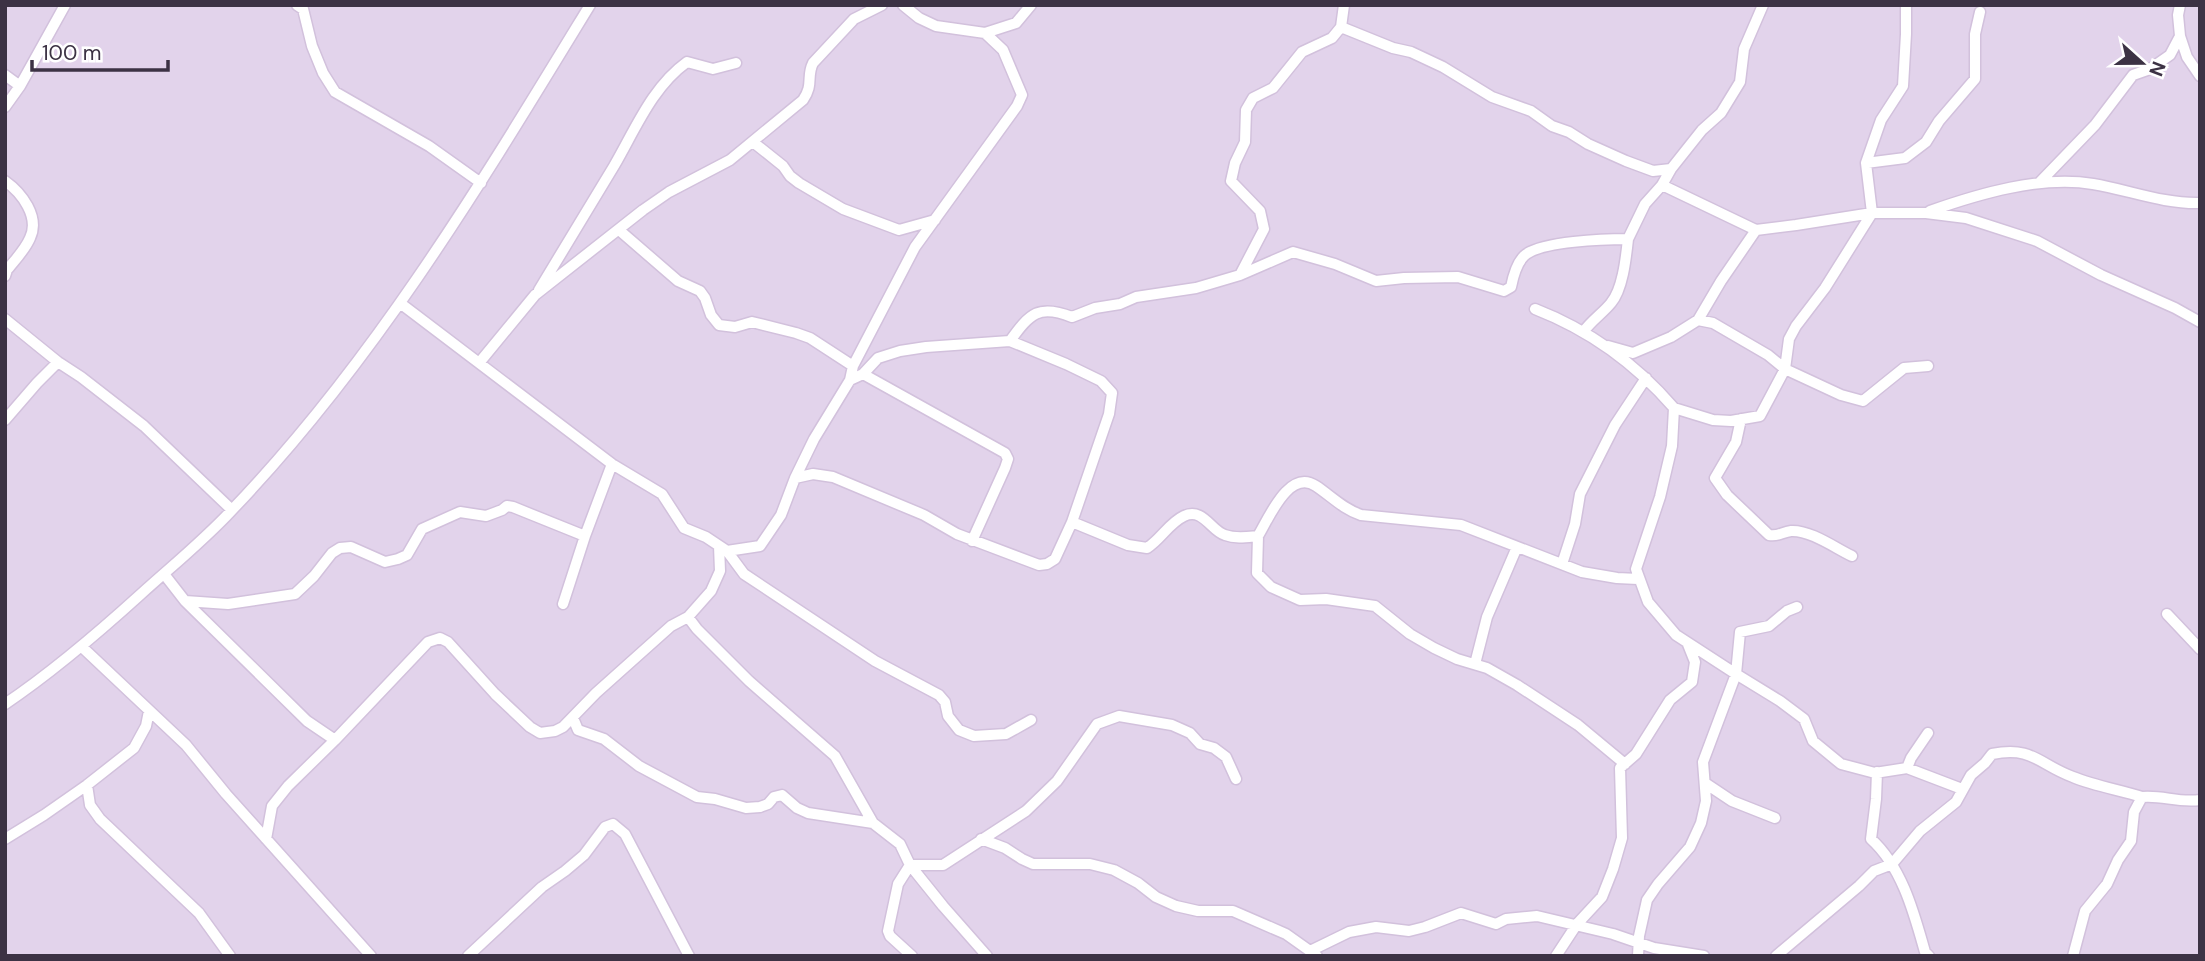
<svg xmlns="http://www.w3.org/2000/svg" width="2205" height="961" font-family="'DM Sans',sans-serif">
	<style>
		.residential { fill: #e2d3eb }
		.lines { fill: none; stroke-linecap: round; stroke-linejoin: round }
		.minor-casing { stroke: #d2c1dc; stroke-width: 13 }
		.minor { stroke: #fff; stroke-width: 10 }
	</style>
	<rect width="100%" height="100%" fill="#ede1f3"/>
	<path class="residential" d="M5 5H2200V956H5Z"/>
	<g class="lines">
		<defs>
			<path id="minor" d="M297 5 303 9 312 46 323 73 335 92 429 146 481 183
				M903 5 919 18 936 26 985 33 1016 23 1031 5
				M1341 27 1393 48 1411 52 1443 67 1492 97 1531 111 1552 126 1569 132 1588 144 1626 161 1653 171 1671 169
				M2180 36 2187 57 2200 76
				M5 75 20 86
				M5 107 20 86 65 5
				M753 142 783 166 790 176 799 183 843 209 899 230 935 220
				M1866 163 1905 158 1926 142 1939 121 1975 79V34L1980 12
				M5 181C22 193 40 217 30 238 25 250 14 261 7 270L5 276
				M2040 182 2095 125 2133 75 2150 69 2170 55 2180 36 2178 15 2180 5
				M1662 185 1671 169 1702 130 1721 113 1740 82 1744 49 1763 5
				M1930 211C1978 194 2042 175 2093 184 2129 190 2163 204 2200 203
				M619 230 678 281 700 291 705 298 711 315 719 325 735 327 752 322 796 333 810 338 853 366
				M1240 275 1264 229 1260 211 1231 181 1235 163 1245 142 1246 110 1253 98 1273 88 1302 52 1332 38 1341 27 1344 5
				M539 290C564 249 589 208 614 166 635 130 652 87 687 62L713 69 736 63
				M400 303 612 464 662 494 684 528 706 537 727 551 744 574 875 661 939 695 945 702 948 716 959 730 974 736 1006 734 1031 720
				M1535 309C1589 330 1636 364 1674 408
				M5 319 58 362 81 377 144 426 232 510
				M1698 320 1721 281 1756 230
				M1584 331C1592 320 1603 313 1611 303 1623 289 1626 257 1628 239
				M1608 346 1633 353 1671 337 1698 320 1713 323 1768 355 1785 369 1841 395 1863 401 1904 368 1928 366
				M479 363 535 295 643 210 669 192 730 160 803 100C814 84 806 77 813 63L854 19 882 5
				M863 374 1005 453 1008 459 1005 468 972 541
				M850 380 863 374 878 358 900 351 926 347 1010 341C1030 313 1039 304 1072 317L1095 308 1120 304 1136 297 1196 288 1240 275 1293 252 1335 264 1376 281 1404 278 1458 277 1504 291 1511 287C1513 277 1517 263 1524 256 1539 241 1607 239 1628 239L1645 204 1662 185 1756 230 1796 225 1872 213H1926L1966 218 2037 241 2101 275 2175 308 2200 322
				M1741 419 1736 442 1715 478 1727 495 1769 535C1778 537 1782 532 1791 531 1811 530 1835 548 1852 556
				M5 420 37 383 58 362
				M795 478 813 474 833 477 924 515 957 534 1039 565 1047 564 1055 559 1072 522 1109 414 1112 393 1101 381 1066 364 1010 341
				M1072 522 1128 545 1147 548C1161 539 1169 523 1184 516 1203 507 1211 531 1225 535 1236 539 1247 537 1258 536 1269 518 1289 468 1316 486 1331 496 1343 509 1361 515L1461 525 1582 572 1617 578 1638 579
				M1258 536 1257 573 1271 587 1300 600 1326 599 1375 606 1410 634 1434 648 1457 659 1487 668 1517 685 1578 725 1625 764
				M727 551 760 546 781 515 795 478 814 439 850 380 853 366 915 247 1017 106 1022 95 1003 50 985 33
				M1562 564 1575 524 1580 494 1615 425 1646 378
				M164 574 185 601 307 721 335 740
				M185 601 228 604 295 594 314 576 332 553 340 548 351 547 385 562 398 559 407 555 422 529 460 512 486 516 502 510 507 506 513 507 585 536
				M563 604 585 536 612 464
				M1797 607 1787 611 1769 626 1740 632 1736 674 1780 701 1804 719 1813 741 1841 764 1875 773 1907 768 1911 758 1928 733
				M2167 614 2200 649
				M688 617 697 629 749 681 835 756 873 823 900 844 910 865 943 906 987 956
				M82 647 186 745 226 794 371 956
				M1475 664 1487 617 1517 547
				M5 704C54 671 98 633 141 594 172 566 203 541 231 511 375 361 482 182 590 5
				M573 718 578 730 604 739 639 766 697 797 715 799 746 808 760 807 768 804 774 797 782 795 797 808 808 813 873 823
				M1907 768 1962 789
				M1877 772 1876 799 1871 839C1902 867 1914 913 1925 952L1929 956
				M1705 783 1732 801 1775 818
				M87 785 90 805 100 819 199 913 230 956
				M5 839 44 815 87 785 134 748 146 726 149 711
				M266 839 272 806 288 786 335 740 428 642 440 638 448 642 495 694 530 727 540 733 555 731 563 727 596 693 671 626 688 617 711 591 720 571 719 546
				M981 839 1005 848 1022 859 1033 864H1090L1114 870 1138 883 1156 897 1176 906 1198 911H1233L1286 934 1317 956
				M1310 951 1349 932 1376 927 1409 931 1425 927 1461 913 1496 924 1506 919 1537 916 1613 934 1654 948 1704 956
				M468 956 542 887 565 871 584 855 605 827 613 824 625 834 689 956
				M912 956 890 936 888 931 898 884 910 865H943L1026 811 1057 781 1097 724 1119 716 1172 725 1190 733 1200 744 1214 748 1226 757 1236 779
				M1556 956 1577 924 1602 897 1613 869 1622 838 1620 768 1636 754 1670 700 1692 682 1695 662 1687 642
				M1638 956 1639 936 1647 900 1658 884 1690 847 1701 823 1706 801 1703 762 1736 674 1676 635 1648 602 1636 569 1660 497 1672 446 1674 408 1713 420 1731 421 1760 416 1785 369 1789 339 1796 326 1825 288 1872 213 1866 163 1881 120 1903 86 1906 34V5
				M1776 956 1859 886 1874 871 1892 864 1920 831 1956 802 1971 775 1985 763 1992 754C2033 746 2038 764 2073 777 2095 786 2120 790 2142 797 2163 795 2177 803 2200 800
				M2073 956 2085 911 2107 884 2118 860 2131 841 2134 812 2142 797"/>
		</defs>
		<use href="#minor" class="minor-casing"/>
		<use href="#minor" class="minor"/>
	</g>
	<rect width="2205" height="961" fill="none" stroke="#3c3244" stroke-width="14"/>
	<g transform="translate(2142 63) rotate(111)" stroke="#ffffff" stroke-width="5" paint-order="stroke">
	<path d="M0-5L12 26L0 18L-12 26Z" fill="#3c3244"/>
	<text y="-10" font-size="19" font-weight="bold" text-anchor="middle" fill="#3c3244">N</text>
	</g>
	<path d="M32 60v10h136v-10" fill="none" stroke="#3c3244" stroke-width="3.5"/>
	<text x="42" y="60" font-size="21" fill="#3c3244" stroke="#ffffff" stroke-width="5" paint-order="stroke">100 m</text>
</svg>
